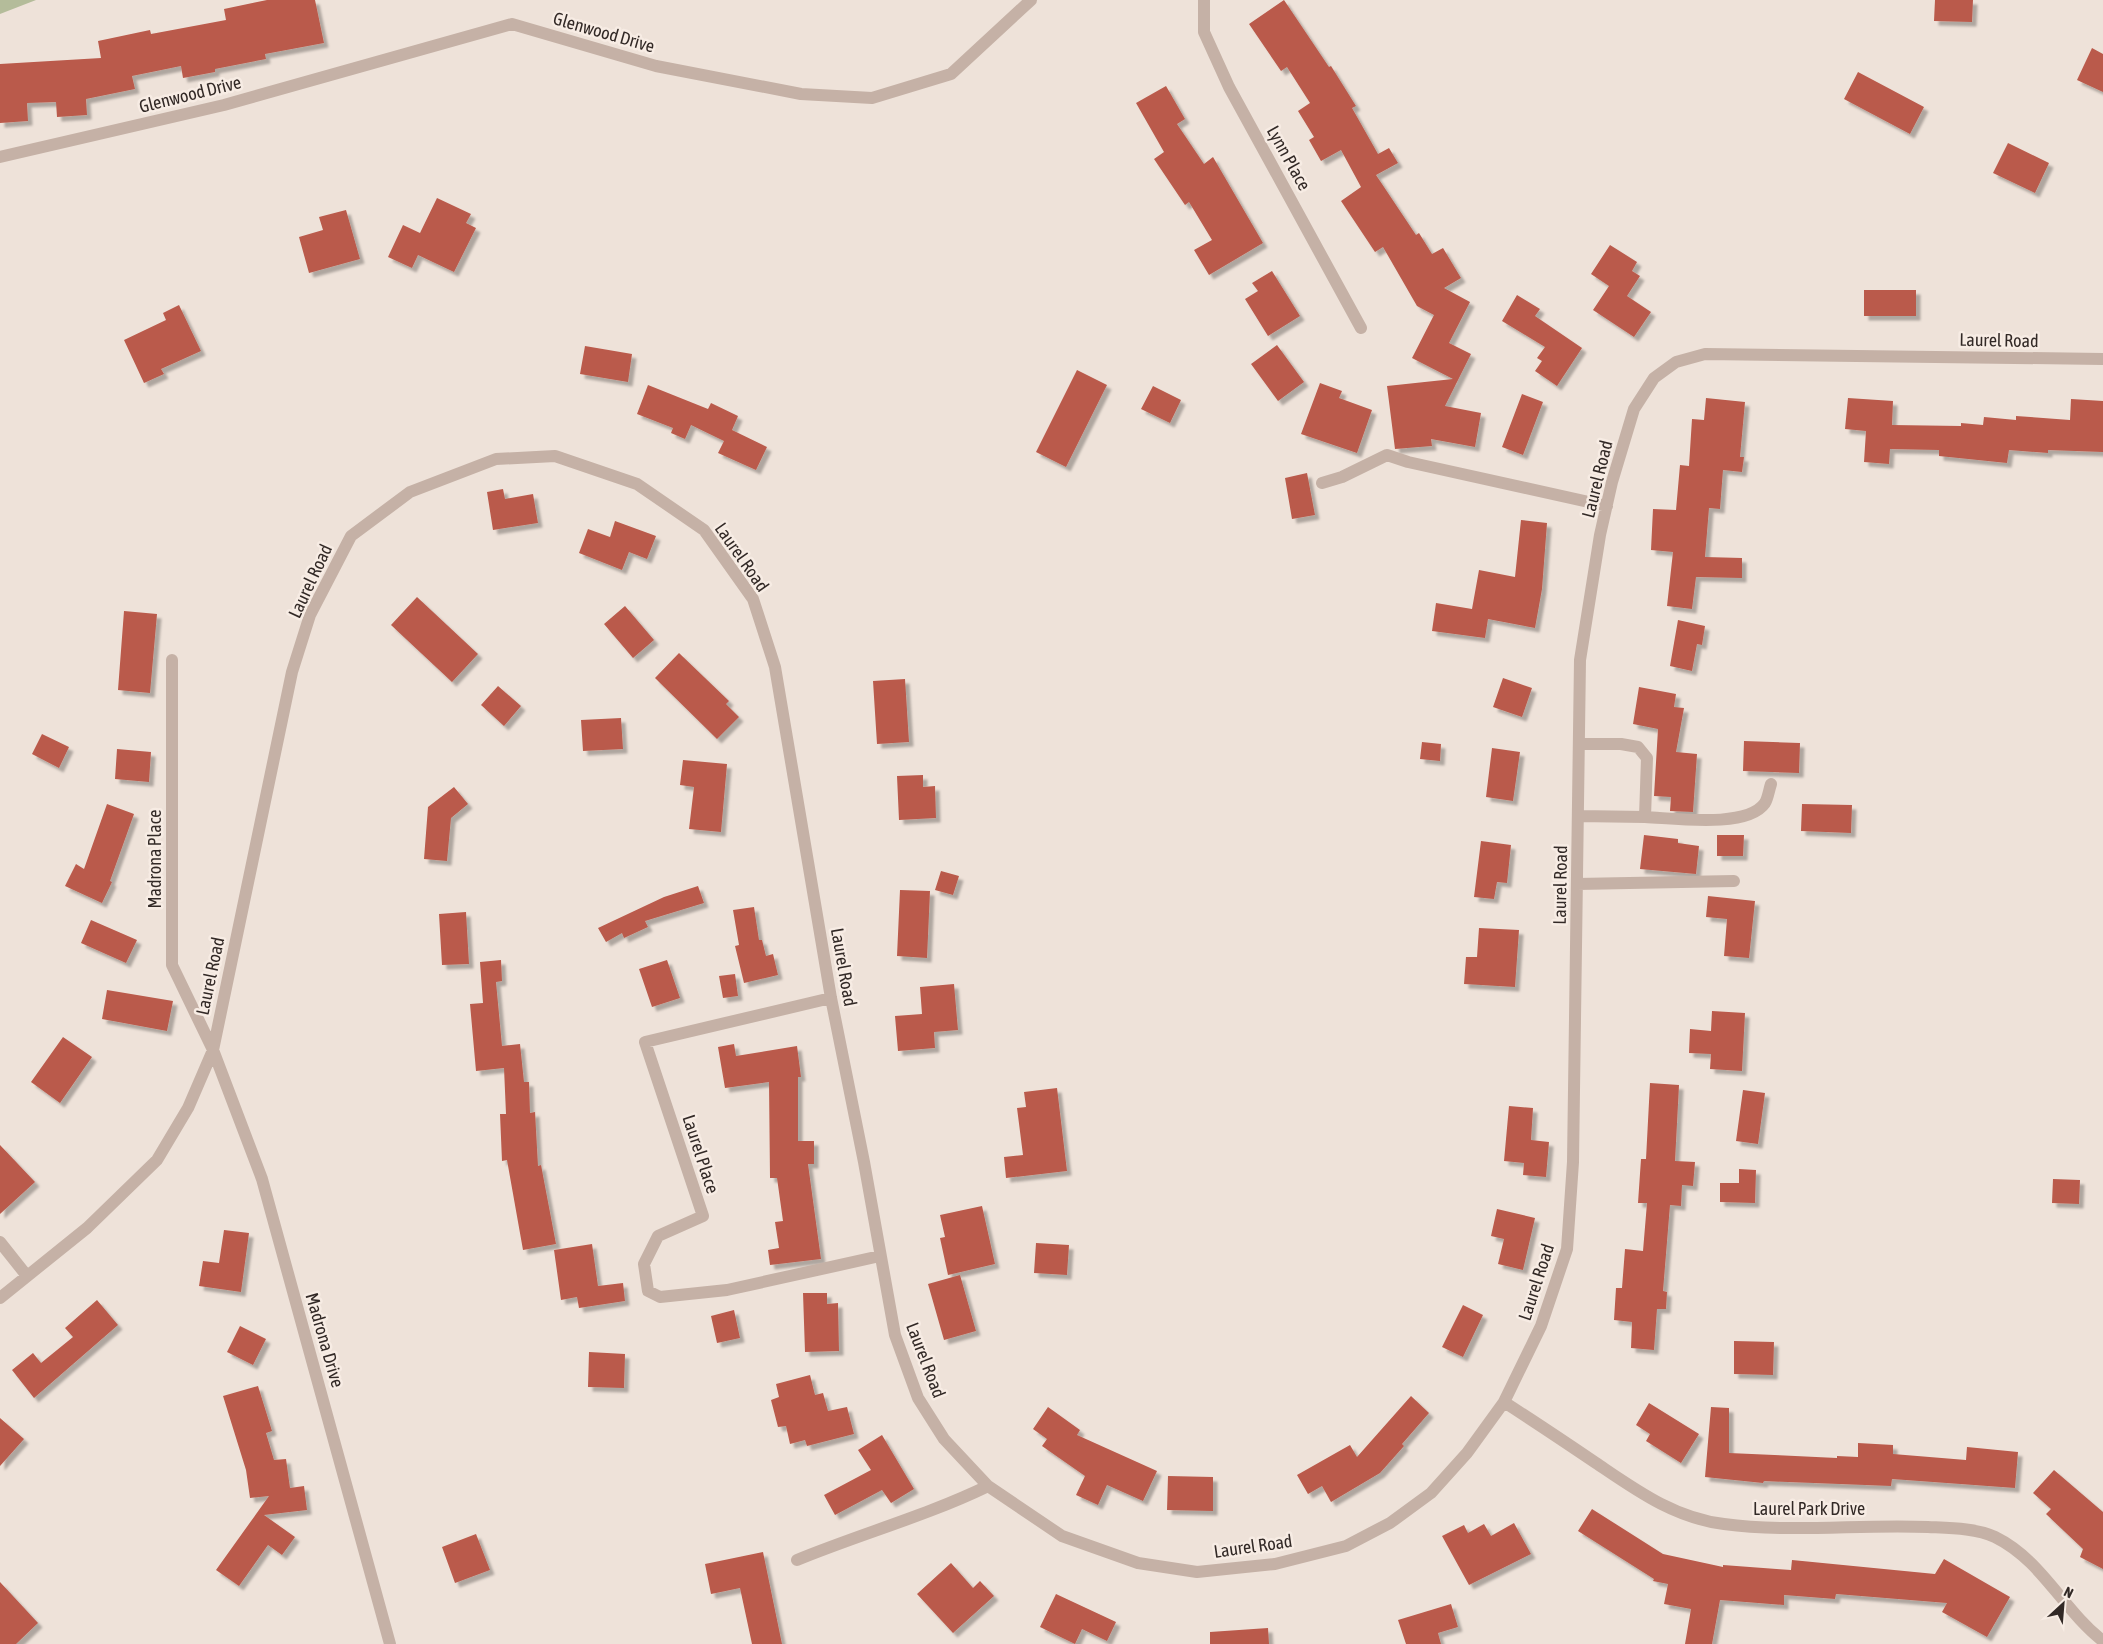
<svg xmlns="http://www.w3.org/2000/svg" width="2103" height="1644" font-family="'Asap Condensed',sans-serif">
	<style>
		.green { fill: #b4bc9a }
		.building { fill: #ba5a4b; filter: url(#shadow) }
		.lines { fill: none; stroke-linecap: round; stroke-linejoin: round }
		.minor { stroke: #c5b1a6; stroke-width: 12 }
		.labels { text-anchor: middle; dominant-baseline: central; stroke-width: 5; stroke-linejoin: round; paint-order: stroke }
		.street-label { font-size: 18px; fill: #322926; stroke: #f7ece4 }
	</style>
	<defs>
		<filter id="shadow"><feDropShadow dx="4.5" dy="4.5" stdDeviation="1" flood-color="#0004"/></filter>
	</defs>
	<rect width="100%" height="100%" fill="#eee2d9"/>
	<path class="green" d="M0 0H36L0 14Z"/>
	<path class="building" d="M267 0H315L324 43 265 54 266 59 215 69V72L183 78 181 66 132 76 135 89 86 99 87 115 57 117 56 102 27 103 28 121 0 123V64L101 58 98 41 150 30 151 34 226 20 224 9Z
		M1284 0 1329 67 1331 66 1356 106 1352 108 1378 154 1389 148 1398 163 1376 175 1416 235 1419 233 1432 254 1443 248 1461 278 1444 288 1470 302 1449 343 1471 354 1445 406 1481 413 1475 447 1431 439 1432 446 1395 449 1387 386 1453 379 1412 358 1434 315 1417 306 1383 247 1375 252 1341 201 1361 187 1341 150 1321 161 1309 140 1314 137 1298 111 1310 103 1287 67 1281 71 1249 24Z
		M1935 0H1973L1972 22 1934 21Z
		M2092 48 2103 54V92L2077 80Z
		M1858 72 1924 107 1910 134 1844 99Z
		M1166 86 1185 119 1177 124 1204 164 1213 157 1263 243 1209 275 1194 250 1212 240 1189 202 1185 205 1154 159 1164 152 1136 103Z
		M2008 143 2049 163 2035 193 1993 173Z
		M437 198 471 214 466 223 476 228 454 272 418 255 412 268 388 257 403 225 420 233Z
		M346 210 360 259 309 273 299 237 323 230 319 217Z
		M1610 245 1637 262 1632 271 1640 276 1627 296 1651 312 1634 337 1593 310 1609 286 1591 274Z
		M1272 271 1300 316 1268 336 1245 299 1258 291 1252 283Z
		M1864 290H1916V316H1864Z
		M1517 295 1540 309 1535 316 1582 348 1557 386 1535 371 1542 361 1537 358 1545 347 1502 321Z
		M179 305 201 351 161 369 164 374 144 383 124 340 166 320 163 313Z
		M1277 345 1304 382 1278 401 1251 364Z
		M585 346 632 354 628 382 580 374Z
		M1077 370 1107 385 1066 467 1036 452Z
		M1320 383 1342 391 1339 398 1372 410 1357 453 1301 434Z
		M648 385 708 409 711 403 738 416 732 430 767 447 756 470 718 453 724 441 691 425 685 439 671 433 673 428 637 414Z
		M1153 386 1181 400 1170 423 1141 409Z
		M1522 394 1543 402 1523 455 1502 447Z
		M1706 398 1745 402 1740 457H1744L1742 472 1723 470 1720 509 1709 508 1705 557 1742 558V578L1696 577 1692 609 1667 606 1673 552 1651 550 1653 509 1676 510 1680 465 1689 466 1692 419 1704 420Z
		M1848 398 1893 401 1892 425 1961 426V423L1983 425 1984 417 2016 420V416L2070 420 2071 399 2103 401V452L2048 450V453L2009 450 2007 463 1939 456V450L1890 449 1889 464 1864 462 1866 431 1845 429Z
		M1307 473 1315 515 1292 519 1285 478Z
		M503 489 505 499 533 494 538 523 493 530 487 492Z
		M1521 520 1547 523 1542 589 1535 628 1488 619 1485 638 1432 631 1436 603 1472 609 1479 570 1515 577Z
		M615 521 656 536 647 559 629 552 622 570 579 553 588 529 610 537Z
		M417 597 478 654 452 682 391 625Z
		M625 606 654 640 633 658 604 624Z
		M124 611 157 614 150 693 118 690Z
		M1678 620 1705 626 1702 645 1697 644 1692 671 1670 666Z
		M679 653 729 701 726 704 739 717 717 739 655 678Z
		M1503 678 1532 688 1522 717 1493 707Z
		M905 679 909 742 877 744 873 681Z
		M498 686 521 706 504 726 481 705Z
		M1639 687 1676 694 1674 707 1684 708 1676 752 1697 754 1693 812 1670 811 1671 797 1654 796 1658 729 1633 724Z
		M621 718 623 749 583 751 581 720Z
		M42 734 69 747 59 768 32 754Z
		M1744 741 1800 743 1799 773 1743 771Z
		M1422 742 1441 744 1440 761 1420 759Z
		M1492 748 1520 752 1513 801 1486 797Z
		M117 749 151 752 149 782 115 779Z
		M683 760 727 764 721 832 689 829 694 787 680 785Z
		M923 775V787L935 786 936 818 899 820 897 776Z
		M454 787 468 804 451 818 447 861 424 859 428 807Z
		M107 804 134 814 110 881 112 882 102 903 65 886 76 864 84 869Z
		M1802 804 1852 805 1851 833 1801 831Z
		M1644 835 1678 839V843L1699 846 1696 874 1640 869Z
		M1717 835H1744L1743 856H1717Z
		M1481 841 1511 845 1507 883 1497 882 1494 899 1474 897Z
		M941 871 959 876 953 895 935 890Z
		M698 886 704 903 645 921 648 927 624 938 622 933 606 942 598 928 664 897Z
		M900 890 930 891 927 958 897 956Z
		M1708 896 1755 901 1749 958 1724 956 1727 919 1706 917Z
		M754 907 759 940H762L766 956 773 954 778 975 744 983 735 946 739 945 733 910Z
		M466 912 469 964 442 965 439 914Z
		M91 920 137 940 126 963 81 943Z
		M1479 928 1519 930 1515 987 1464 984 1466 957H1477Z
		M501 960 502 981 496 982 502 1046 520 1044 524 1082H529L530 1113 535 1112 538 1166 541 1165 556 1244 523 1250 507 1160 502 1161 500 1114H506L504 1068 476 1071 470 1004 483 1003 480 962Z
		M667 960 680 998 652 1007 639 969Z
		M735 974 738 996 723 998 719 976Z
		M954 984 958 1030 934 1032 935 1048 898 1051 895 1016 922 1014 920 987Z
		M107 990 173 1001 167 1031 102 1019Z
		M1712 1011 1745 1013 1742 1071 1710 1069 1711 1054 1689 1053 1690 1029 1711 1031Z
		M63 1037 92 1057 60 1103 31 1082Z
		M734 1044 736 1056 797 1046 801 1077H798V1141H814V1164H808L821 1259 770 1265 768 1250 779 1248 775 1222 783 1221 777 1178H770L769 1082 725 1088 718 1047Z
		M1650 1083 1679 1085 1675 1161 1695 1162 1693 1186 1682 1185 1681 1206 1670 1205 1663 1291 1667 1292 1666 1309H1657L1654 1350 1631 1348 1632 1322 1614 1320 1616 1288H1622L1625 1249 1643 1251 1647 1203H1638L1641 1159H1646Z
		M1057 1088 1067 1171 1006 1178 1004 1157 1023 1155 1017 1108 1026 1107 1024 1092Z
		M1743 1090 1765 1093 1758 1144 1736 1141Z
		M1509 1106 1533 1108 1531 1140 1549 1142 1546 1177 1523 1175 1524 1163 1504 1161Z
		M0 1145 35 1182 0 1214Z
		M1739 1169 1756 1170 1755 1203 1720 1202V1183H1739Z
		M2053 1179 2080 1180 2079 1204 2052 1203Z
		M982 1206 995 1264 948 1275 940 1238 945 1237 940 1215Z
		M1497 1209 1535 1218 1523 1270 1498 1264 1504 1239 1491 1236Z
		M224 1230 249 1233 241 1292 199 1286 203 1261 219 1263Z
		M1036 1243 1069 1245 1067 1275 1034 1273Z
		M592 1244 598 1286 623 1283 625 1301 579 1308 577 1297 561 1300 554 1250Z
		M960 1275 976 1331 944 1340 928 1284Z
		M803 1293H827V1304L838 1303 839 1351 805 1352Z
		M97 1300 118 1325 34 1398 12 1370 33 1353 41 1363 73 1337 65 1328Z
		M1463 1305 1483 1315 1463 1357 1442 1347Z
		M734 1310 740 1338 717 1343 711 1316Z
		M240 1326 266 1339 253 1365 227 1352Z
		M1734 1341 1774 1342 1773 1375 1734 1374Z
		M589 1352 625 1354 624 1388 588 1387Z
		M810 1375 815 1395 823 1393 828 1411 847 1407 854 1434 807 1446 805 1440 790 1444 786 1426 778 1427 771 1400 779 1397 776 1384Z
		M258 1386 272 1431 266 1433 274 1460 286 1459 290 1488 304 1486 307 1510 264 1515 295 1537 282 1555 268 1545 239 1586 216 1570 269 1496 250 1498 246 1470 223 1396Z
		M1411 1396 1429 1413 1402 1444 1404 1446 1380 1473 1331 1502 1322 1486 1308 1494 1297 1475 1350 1445 1357 1457Z
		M1649 1403 1699 1434 1681 1463 1646 1441 1650 1434 1636 1425Z
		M1048 1407 1080 1430 1077 1435 1157 1471 1143 1501 1107 1485 1098 1505 1076 1495 1085 1476 1042 1446 1047 1439 1033 1429Z
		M1711 1407 1729 1408V1453L1837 1458V1456L1858 1457V1443L1893 1445V1454L1966 1460 1967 1447 2018 1452 2015 1488 1892 1479 1891 1486 1764 1481 1763 1483 1705 1477Z
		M0 1418 24 1439 0 1466Z
		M882 1435 914 1489 891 1503 882 1490 835 1515 824 1495 871 1470 858 1450Z
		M2054 1470 2103 1512V1569L2080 1557 2083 1549 2046 1514 2051 1509 2033 1493Z
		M1168 1476 1213 1477V1511L1167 1510Z
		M1592 1509 1663 1554 1723 1567V1565L1791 1570 1792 1560 1935 1574 1944 1559 2010 1597 1987 1637 1942 1612 1947 1603 1836 1594 1835 1599 1784 1595V1605L1720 1600 1712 1644H1685L1691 1609 1664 1604 1668 1584 1653 1581 1654 1579 1578 1531Z
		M1514 1523 1531 1554 1469 1585 1442 1536 1464 1525 1468 1533 1484 1524 1491 1536Z
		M476 1534 490 1570 455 1583 442 1547Z
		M763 1552 782 1644H752L740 1588 711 1594 705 1564Z
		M951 1563 973 1588 980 1581 994 1596 953 1633 917 1594Z
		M0 1582 38 1623 16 1644H0Z
		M1056 1594 1116 1622 1107 1641 1082 1629 1075 1644 1040 1627Z
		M1451 1604 1458 1627 1438 1633 1441 1644H1406L1398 1620Z
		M1268 1628 1269 1644H1210V1632Z"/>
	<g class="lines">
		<path class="minor" d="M1204 0V32L1229 87 1361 328
			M0 157 224 105 512 24 656 66 801 94 872 98 951 74 1031 0
			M1322 483 1342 477 1387 455 1408 462 1607 506
			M172 660V965L213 1050 262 1179 390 1644
			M1578 816 1645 817 1647 758 1638 747 1621 744H1579
			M1645 817C1673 818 1747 829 1765 803 1768 798 1769 790 1771 784
			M1577 884 1734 881
			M831 998 645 1042 703 1216 658 1236 644 1264 648 1291 660 1297 727 1290 880 1256
			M0 1242 27 1276
			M0 1298 87 1228 157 1160 188 1108 213 1050 292 672 310 615 351 536 410 492 496 459 555 456 637 484 704 530 753 599 775 667 831 998 864 1162 895 1335 918 1398 944 1439 988 1486 1062 1536 1138 1563 1197 1572 1275 1564 1346 1546 1390 1523 1431 1493 1467 1453 1504 1402 1541 1326 1567 1249 1573 1162 1580 660 1600 535 1612 482 1634 409 1654 378 1676 362 1705 354 2103 359
			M1504 1402C1535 1422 1565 1442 1596 1463 1636 1490 1674 1518 1724 1524 1791 1533 1860 1524 1928 1527 1949 1528 1976 1528 1995 1537 2042 1560 2063 1610 2103 1641
			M797 1560C860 1534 926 1516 988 1486"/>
	</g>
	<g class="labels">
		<g class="street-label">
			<text transform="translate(604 32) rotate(16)">Glenwood Drive</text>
			<text transform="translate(190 94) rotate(-14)">Glenwood Drive</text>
			<text transform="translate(1289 158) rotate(61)">Lynn Place</text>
			<text transform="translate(1999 340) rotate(1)">Laurel Road</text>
			<text transform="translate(1597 479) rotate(-76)">Laurel Road</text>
			<text transform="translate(742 557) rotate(55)">Laurel Road</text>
			<text transform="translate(310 581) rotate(-65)">Laurel Road</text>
			<text transform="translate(154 859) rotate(-90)">Madrona Place</text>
			<text transform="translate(1560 885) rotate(-89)">Laurel Road</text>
			<text transform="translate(844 967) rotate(80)">Laurel Road</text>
			<text transform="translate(210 976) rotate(-78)">Laurel Road</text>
			<text transform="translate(701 1154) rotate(72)">Laurel Place</text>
			<text transform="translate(1536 1282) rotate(-72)">Laurel Road</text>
			<text transform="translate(325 1340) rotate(74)">Madrona Drive</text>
			<text transform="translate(926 1360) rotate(69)">Laurel Road</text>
			<text x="1809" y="1508">Laurel Park Drive</text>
			<text transform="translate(1253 1546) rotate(-8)">Laurel Road</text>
		</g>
	</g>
	<g transform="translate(2063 1604) rotate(26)" stroke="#f7ece4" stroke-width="4" paint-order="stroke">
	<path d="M0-4L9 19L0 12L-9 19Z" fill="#322926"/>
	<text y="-8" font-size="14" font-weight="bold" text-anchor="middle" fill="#322926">N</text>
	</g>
</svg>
